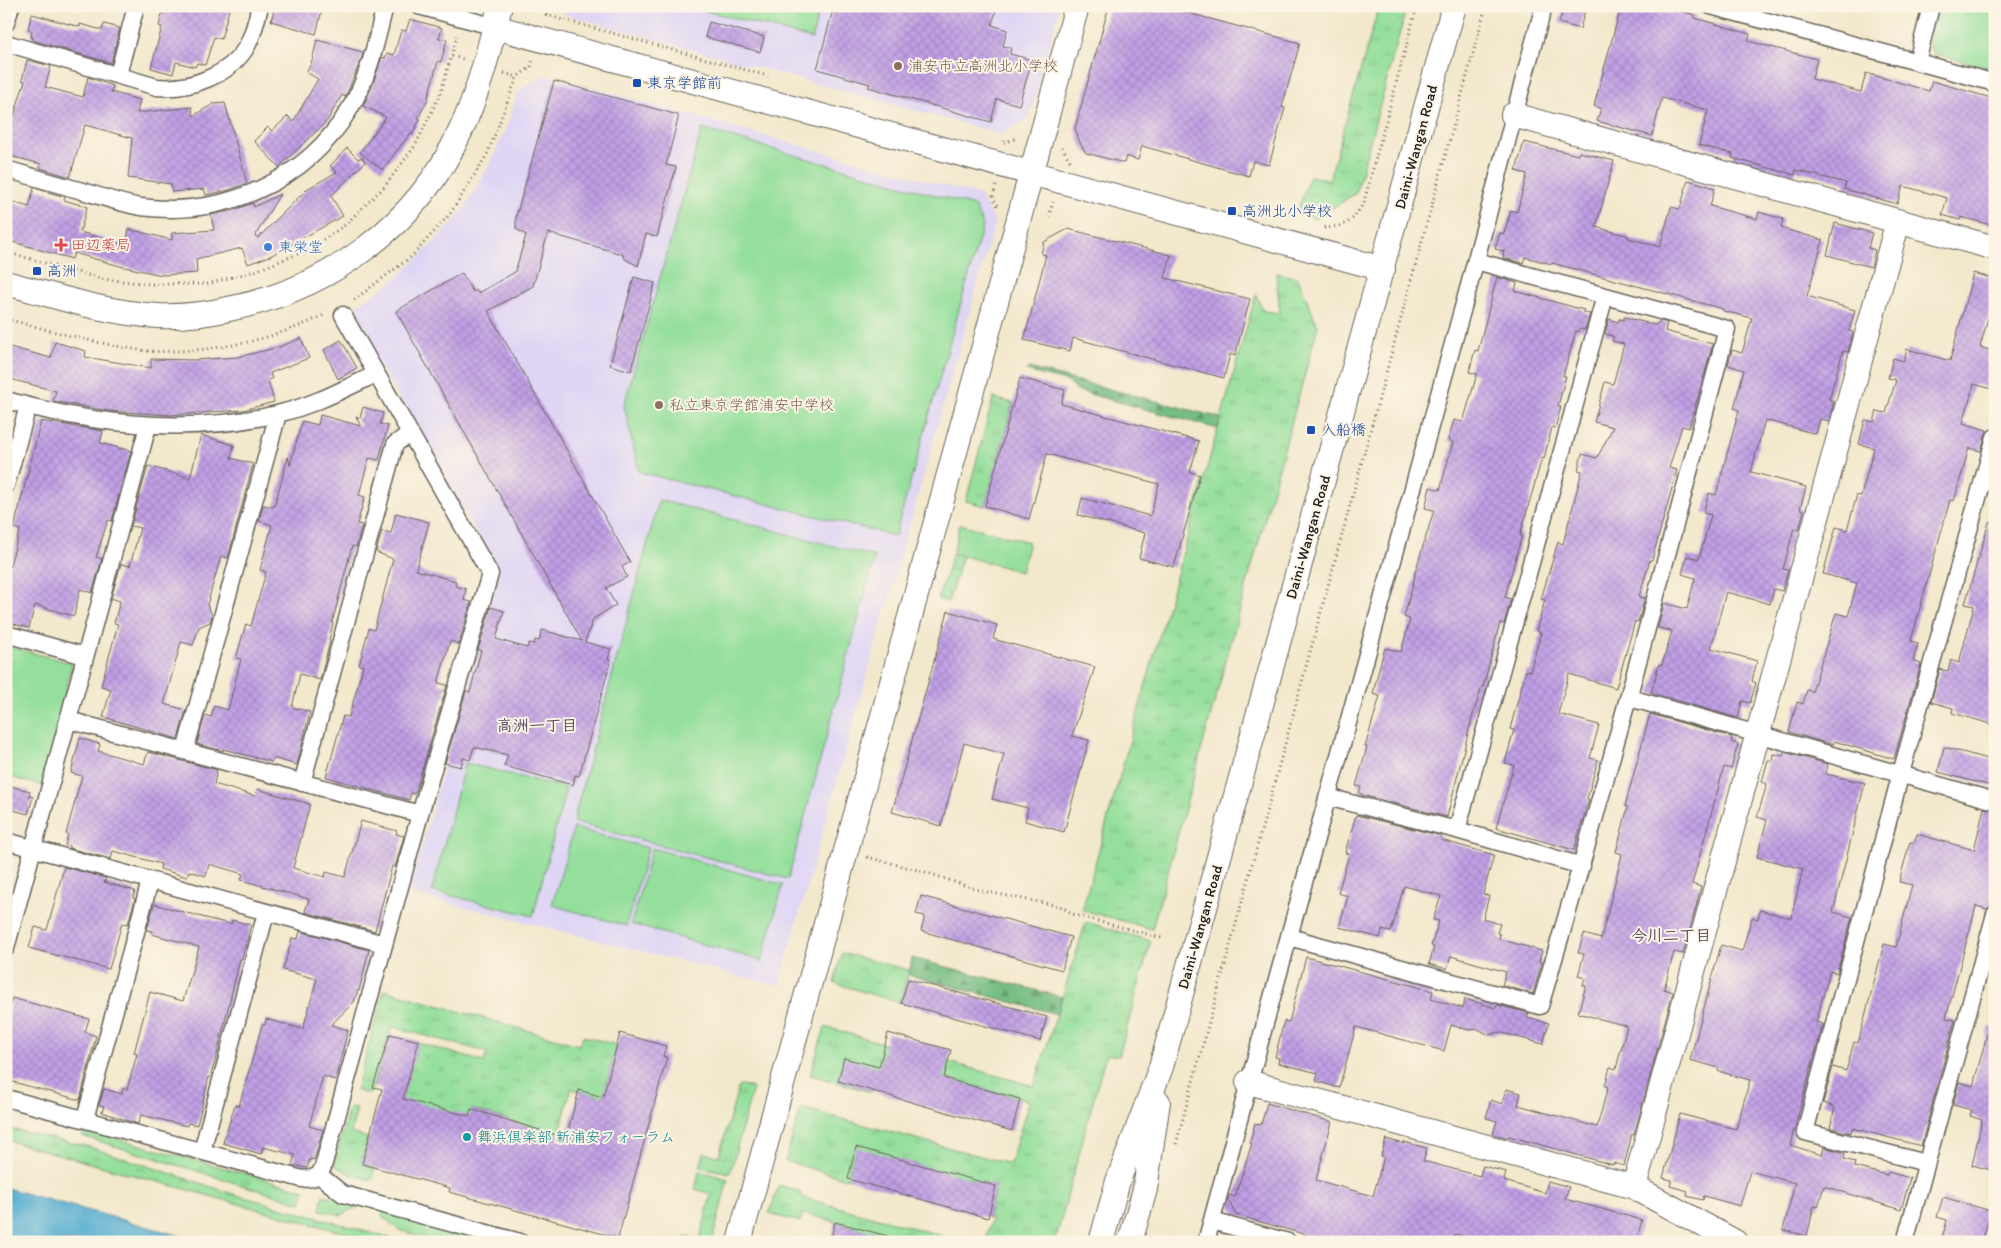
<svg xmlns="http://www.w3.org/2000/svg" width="2001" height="1248" font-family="Itim,'Klee One',sans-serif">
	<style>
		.built { fill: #dfd5f5 }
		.grass { fill: url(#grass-tufts); stroke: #587e5c }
		.forest { fill: url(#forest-firs); stroke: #4a6d50 }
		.park { fill: #94df9b; stroke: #587e5c }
		.water { fill: #54add1; stroke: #386476 }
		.building { fill: url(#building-cross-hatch) }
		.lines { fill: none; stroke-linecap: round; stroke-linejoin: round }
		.street-casing { stroke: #67635a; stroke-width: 19 }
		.secondary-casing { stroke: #67635a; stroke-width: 26 }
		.path { stroke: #67635a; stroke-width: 3; stroke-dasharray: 1 4; stroke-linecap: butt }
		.street { stroke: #fff; stroke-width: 16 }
		.secondary { stroke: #fff; stroke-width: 24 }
		.education-dot { fill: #8d6e63; stroke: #fcf5e5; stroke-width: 2 }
		.transit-dot { fill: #1a4fb4; stroke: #fcf5e5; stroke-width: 2 }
		.health-dot { fill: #e0444e; stroke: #fcf5e5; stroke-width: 2 }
		.shop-dot { fill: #3f7fe0; stroke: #fcf5e5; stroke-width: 2 }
		.culture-dot { fill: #0f9aa8; stroke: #fcf5e5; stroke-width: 2 }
		.labels { text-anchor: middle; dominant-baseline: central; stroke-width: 4; stroke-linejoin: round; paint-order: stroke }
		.education-label { font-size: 15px; fill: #785e54; stroke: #fcf5e5; text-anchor: start }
		.transit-label { font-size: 15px; fill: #164399; stroke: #fcf5e5; text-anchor: start }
		.street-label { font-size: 15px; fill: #1c1c1c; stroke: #fcf5e5 }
		.health-label { font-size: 15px; fill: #be3a42; stroke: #fcf5e5; text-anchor: start }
		.shop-label { font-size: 15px; fill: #366cbe; stroke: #fcf5e5; text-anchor: start }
		.culture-label { font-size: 15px; fill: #0d838f; stroke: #fcf5e5; text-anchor: start }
		.neighbourhood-label { font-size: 16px; font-weight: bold; fill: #564a62; stroke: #fcf5e5 }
	</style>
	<defs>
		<pattern id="grass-tufts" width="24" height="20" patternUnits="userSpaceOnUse" patternTransform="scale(1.25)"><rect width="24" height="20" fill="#94df9b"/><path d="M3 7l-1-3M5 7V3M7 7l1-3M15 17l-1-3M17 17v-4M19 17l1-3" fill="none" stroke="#7fbf85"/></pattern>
		<pattern id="forest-firs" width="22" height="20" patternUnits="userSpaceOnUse" patternTransform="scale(1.25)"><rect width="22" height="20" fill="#77be83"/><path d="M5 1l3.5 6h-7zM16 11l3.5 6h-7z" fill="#619a6a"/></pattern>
		<pattern id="building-cross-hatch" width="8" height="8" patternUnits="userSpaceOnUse" patternTransform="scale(1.25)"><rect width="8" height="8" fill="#c19fe5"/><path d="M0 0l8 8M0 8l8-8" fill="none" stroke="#a588c4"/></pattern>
	</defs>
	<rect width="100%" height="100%" fill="#fcf5e5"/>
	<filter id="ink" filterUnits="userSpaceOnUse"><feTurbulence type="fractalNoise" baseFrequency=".02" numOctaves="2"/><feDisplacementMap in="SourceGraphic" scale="10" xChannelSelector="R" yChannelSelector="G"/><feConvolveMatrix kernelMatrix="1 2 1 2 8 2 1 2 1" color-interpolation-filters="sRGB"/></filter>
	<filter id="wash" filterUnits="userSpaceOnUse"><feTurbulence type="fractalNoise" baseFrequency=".0096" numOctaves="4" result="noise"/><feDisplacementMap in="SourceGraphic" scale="20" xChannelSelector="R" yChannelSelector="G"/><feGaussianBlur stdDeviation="1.12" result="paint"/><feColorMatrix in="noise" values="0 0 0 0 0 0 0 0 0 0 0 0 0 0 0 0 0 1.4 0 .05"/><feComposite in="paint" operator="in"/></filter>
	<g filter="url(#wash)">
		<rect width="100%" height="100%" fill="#f2e8cc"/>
		<path class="built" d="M559 6H1060L1029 118 1001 134 563 14Z
			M545 75 979 195 995 222 779 986 409 893 498 570 349 311 396 279 446 230 464 209 489 166 507 127 518 92Z"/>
		<path class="grass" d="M1379 6H1407L1356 193 1315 219 1297 211 1310 176 1329 180Z
			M1276 273 1298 278 1318 326 1152 929 1082 910 1256 294 1263 311 1280 313Z
			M993 398 1013 403 985 506 966 501Z
			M953 553 963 555 948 602 938 599Z
			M1086 922 1151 941 1119 1056 1106 1054 1055 1242H985L992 1219 988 1218 996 1186 856 1148 847 1179 785 1161 801 1108 1010 1164 1029 1101 881 1061 872 1092 810 1075 825 1027 1034 1086Z
			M842 953 909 970 901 1003 834 983Z
			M384 990 579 1045 583 1036 617 1045 603 1097 571 1089 559 1135 472 1109 469 1116 382 1112 418 1043 484 1062 487 1052 392 1027 370 1094 356 1091Z
			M739 1085 753 1088 730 1173 700 1167 704 1153 719 1156Z
			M349 1107 357 1108 351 1133 368 1138 362 1163 375 1167 372 1180 352 1175 334 1165Z
			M6 1128 90 1147 233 1194 404 1242H377L6 1140Z
			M85 1130 305 1190 301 1203 82 1136Z
			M699 1171 728 1179 712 1242H684L685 1237 700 1239 711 1194 695 1189Z
			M779 1185 801 1192V1197L965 1242H907L803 1213 800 1222 769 1214Z
			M323 1195 358 1204 357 1208 350 1210 342 1215 320 1210Z
			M383 1211 496 1242C463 1242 431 1242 400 1230 393 1227 388 1220 382 1216Z"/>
		<path class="forest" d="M1028 368 1221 418 1218 429 1075 390 1069 382 1026 371Z
			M912 958 1062 997 1057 1014 909 975Z"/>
		<path class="park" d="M688 6H820L812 39Z
			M1939 6H1995V70L1933 53 1928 44Z
			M702 129 974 206 983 225 895 536 639 472 624 405Z
			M659 500 875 557 788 879 573 822Z
			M960 524 1029 542 1021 572 953 553Z
			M6 646 72 663 44 786 6 776Z
			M465 763 566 788 533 916 432 891Z
			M574 828 648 848 626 926 552 905Z
			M652 848 783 885 762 961 631 924Z"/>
		<path class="water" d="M6 1188 203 1242H6Z"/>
		<g id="blocks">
			<path class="building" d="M164 6H230L221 39 214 37 205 65 197 63 195 67 176 62 173 74 151 68 162 27 159 26Z
				M275 6H323L316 34 271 21Z
				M834 6H997L992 25 1007 30 1003 46 1011 48 1010 54 1032 60 1019 105 997 99 991 122 868 87 870 84 817 69Z
				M1109 6H1162L1300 43 1282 107 1285 108 1269 165 1253 161 1249 176 1142 146 1138 160 1126 156 1124 163 1086 153 1080 143 1075 128Z
				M1564 6H1586L1580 29 1559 23Z
				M1621 6H1663L1695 15V18L1750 34 1748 41 1817 59 1812 79 1861 92 1866 73 1929 91 1932 81 1995 99V210L1991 225 1961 217 1960 220 1942 215 1947 198 1903 186 1897 204 1844 189 1846 183 1796 170 1795 175 1732 158 1733 154 1699 145 1708 110 1662 98 1652 136 1597 121 1601 108 1594 106Z
				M32 14 80 27V24L102 30 104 24 120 28 111 63 32 40 33 37H31L32 31 28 29Z
				M410 19 442 28 439 38 447 40 441 62 438 61 427 101 418 118 420 119 412 135 410 134 382 170 360 152 386 117 363 106 371 89 382 57 385 58 387 53 394 55 401 30 406 31Z
				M709 22 764 37 760 52 705 37Z
				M317 40 363 52 362 57 347 93 345 97 342 95 327 121 279 167 254 141 268 127 272 131 288 116 293 122 318 79 306 72 311 64Z
				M27 60 51 66 45 87 83 97 88 77 113 86 111 92 140 100 137 113 192 107 193 116 213 104 225 103 247 183 229 190 206 195 204 189 172 192 171 184 128 178 132 138 85 125 70 177 40 168 41 164 6 155V140L25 81 22 80Z
				M554 81 678 115V119L666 165 676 167 657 237 646 234 638 266 625 259 622 254 548 233 533 286 488 311 630 562 622 567 627 577 606 588 616 605 593 619 585 642 611 649 608 659 611 660 579 776 575 775 573 785 504 766 508 755 474 747 470 760 463 758 461 767 445 763 466 691 470 692 481 650H478L491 607 504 611 496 639 527 648 529 643 534 644 535 640 539 641 542 630 582 641 396 311 462 273 473 292 476 290 478 293 515 272 526 235 516 229V217Z
				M1524 142 1578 155 1579 152 1614 161 1596 227 1629 236 1628 238 1660 247 1671 207 1680 209 1688 180 1715 188 1710 206 1757 219 1759 212 1783 219 1781 228 1823 240 1807 296 1855 310 1849 331 1853 332 1848 352 1843 351 1829 399 1834 401 1829 421 1820 419 1816 434 1765 420 1751 472 1806 487 1800 509 1804 510 1799 530 1794 528 1783 569 1788 570 1782 591 1774 589 1770 604 1726 592 1711 648 1757 661 1752 681 1756 683 1750 703 1742 701 1738 718 1651 693 1659 664 1662 665 1672 631 1658 628 1664 603 1687 609 1695 578 1682 574 1687 556 1699 559 1711 515 1703 513 1709 493 1716 495 1739 410 1734 408 1744 370 1728 365 1732 350 1742 353 1752 318 1723 311V309L1552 263V264L1525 257 1523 263 1503 258 1504 251 1495 249 1500 233 1504 234 1511 210 1517 212 1527 174 1516 171Z
				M347 148 358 159 362 157 365 162 331 196 343 216 270 256 248 264 242 248 196 259 197 273 162 275 120 266 74 253 72 259 6 240V200L29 207 34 188 65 197 64 200 87 207 80 232 126 245 129 229 172 240V233L214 230 211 215 234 210 253 203 254 207 280 194 255 236 258 238 307 189 337 172 330 166Z
				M1835 223 1872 233 1868 248 1875 250 1871 267 1827 255Z
				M1068 229 1171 255 1165 278 1250 299 1235 356 1230 354 1224 378 1073 338 1070 351 1024 340 1046 255 1041 254 1044 242Z
				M1973 273 1995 279V293L1980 347 1995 352V390L1974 384 1963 423 1987 430 1981 451 1969 448 1954 501 1950 500 1933 561 1911 641 1918 643 1913 661 1921 664 1894 759 1834 741 1833 745 1789 732 1797 702 1803 704 1807 690 1812 692 1836 613 1848 616 1857 583 1823 574 1836 527 1847 530 1857 495 1861 496 1874 448 1859 444 1865 420 1874 422 1877 411 1886 413 1896 380 1888 378 1893 358 1904 361 1907 349 1950 361Z
				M634 277 655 283 631 371 610 365Z
				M1497 277 1517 283 1515 291 1584 310 1583 312 1590 314 1585 330 1579 329 1578 332 1576 331 1563 376H1566L1558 406 1561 407 1555 428 1552 427 1544 459 1542 458 1520 535H1522L1505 597 1511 599 1504 624 1500 623 1483 687 1482 686 1472 718 1447 817 1362 795V794L1359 793 1361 787 1356 786 1367 747H1365L1380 696 1373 694 1380 665 1385 648 1401 652 1410 619 1404 617 1415 576H1414L1434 510 1425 508 1430 487 1440 490 1453 442 1448 440 1454 420 1463 422 1477 374 1469 372 1475 350 1478 351Z
				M1624 317 1655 325 1661 321 1667 323 1665 331 1713 344 1689 428 1682 426 1669 468 1677 470 1652 560H1650L1639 597 1645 598 1638 622 1635 621 1616 688 1569 674 1558 714 1599 725 1590 758 1598 760 1587 799H1589L1574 850 1496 828 1514 765 1505 763 1514 730 1510 729 1526 670 1530 671 1541 633 1536 631 1545 600 1541 599 1558 542 1563 544 1582 471 1578 470 1582 454 1597 458 1613 427 1594 422 1605 382 1613 384 1624 344 1612 341 1613 336 1605 334 1609 319 1618 322 1619 319 1624 320Z
				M301 338 309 358 270 373 272 379 268 380 274 402 243 410 170 415 108 411 53 401 56 391 6 378V346L51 358 55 342 86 351 85 357 151 368V359L194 360 238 357 279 347Z
				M341 340 357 368 338 379 324 350Z
				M1020 378 1065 390 1061 404 1199 441 1190 472 1200 475 1174 567 1139 558 1145 533 1078 515 1082 498 1150 516 1159 484 1047 454 1029 519 985 506Z
				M363 407 383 413 380 424 388 426 379 460 369 458 359 495 365 497 357 524 362 525 356 547 352 546 332 623H333L329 640 330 641 320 680 300 674 292 707 310 712 297 765 276 759H273L272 762 223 749V751L197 744 205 715 211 717 214 706 228 710 241 659 236 658 246 624 251 626 266 572 260 570 272 525 259 521 263 505 274 507 288 457 290 465 302 421 318 425 320 415 361 426 356 417 360 418Z
				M41 421 103 431 100 443 131 451 112 521 108 520 96 557 102 559 92 593 80 589 74 616 35 605 29 628 6 622V579L20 530 14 528Z
				M201 435 234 445 231 458 253 464 228 558 221 556 207 605 212 615 210 622 199 627 193 645 181 642 164 704 186 710 178 739 103 717 111 689 101 686 118 624 114 623 120 601 111 598 121 564 130 566 140 528 131 526 148 466 190 478Z
				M396 513 429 522 416 570 456 581 455 586 466 589 464 600 471 602 459 644 450 641 438 683 447 685 415 794 411 793 409 800 326 777 343 716 349 717 363 666 359 665 369 628 374 630 393 559 376 552 382 531 391 533Z
				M1989 522 1995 523V725L1952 713 1953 708 1931 702 1940 669 1948 671 1951 660 1959 663 1974 606 1965 604Z
				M948 611 997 625 993 639 1095 667 1072 736 1089 740 1064 832 1025 821 1028 808 992 799 1004 754 964 743 941 826 892 812Z
				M1650 714 1732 737 1731 742 1738 744 1731 769 1724 767 1692 884 1701 887 1696 907 1683 954 1674 952 1664 989 1673 992 1634 1135 1632 1134 1624 1166 1613 1163V1165L1509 1136 1508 1138 1493 1134 1497 1121 1486 1118 1491 1100 1502 1104 1506 1089 1521 1093 1518 1105 1597 1127 1608 1087 1605 1086 1610 1067 1616 1069 1627 1026 1578 1013 1586 986 1583 985 1585 978 1578 976 1584 954 1578 953 1584 934 1601 939 1622 854 1616 852 1628 807 1625 806Z
				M80 738 100 744 98 751 144 764 148 752 217 770 214 784 255 796 257 789 310 804 293 868 325 877 326 872 345 877 361 821 397 831 396 834 404 836 395 867 392 866 375 931 305 912 309 899 241 880 243 874 209 864 206 876 189 871 187 877 160 869 161 864 113 851 111 859 69 848V846L65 845 68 835 66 834 82 776 71 773Z
				M1944 747 1995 761V787L1938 772Z
				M1784 752 1828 764 1826 774 1865 783 1833 912 1852 917 1837 973 1830 971 1816 1022 1823 1024 1790 1145 1822 1155 1824 1147 1845 1153 1844 1159 1855 1162 1854 1167 1887 1175 1888 1172 1910 1178 1901 1210 1824 1186 1818 1207 1814 1206 1807 1236 1783 1230 1795 1183 1750 1171 1740 1206 1704 1196 1703 1200 1687 1196 1688 1191 1670 1186 1672 1180 1663 1178 1680 1114 1736 1129 1750 1080 1718 1071 1719 1068 1690 1060 1721 945 1742 951 1752 917 1758 919 1760 910 1791 918 1803 869 1757 857 1767 820 1757 817 1767 784 1762 782 1768 760 1772 761 1773 754 1783 756Z
				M6 785 30 791 29 796 33 797 28 814 6 808Z
				M1984 808 1995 811V888L1990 906 1987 909 1976 906 1946 1018 1955 1020 1921 1146 1852 1128 1851 1133 1830 1128 1835 1107 1823 1103 1833 1067 1846 1071 1854 1042 1858 1043 1884 944 1896 947 1912 885 1899 882 1910 842 1914 843 1917 834 1974 850Z
				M1356 815 1442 836 1441 840 1494 855 1483 894 1489 896 1483 919 1500 924 1497 933 1500 934 1499 939 1542 951 1539 962H1542L1533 994 1502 985 1506 972 1451 956 1447 969 1429 964 1434 947 1431 946 1439 921 1433 920 1441 896 1404 886 1391 932 1382 930 1380 938 1339 927 1348 896 1338 893 1349 854 1345 853Z
				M64 867 106 878 104 882 135 891 133 898 135 899 128 924 122 923 109 969 29 948 35 927 47 930Z
				M921 896 1071 937 1062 970 921 931 925 916 916 914Z
				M154 904 213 920 231 924 232 920 251 925 242 959H240L217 1054 210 1078 209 1077 197 1125 188 1123 187 1126 141 1115 138 1124 102 1112 104 1106 99 1105 104 1089 122 1094 123 1088 127 1089 137 1054 134 1053 150 992 183 1001 199 947 152 934V931L147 930Z
				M300 931 369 950 359 991 358 990 354 1002 331 1025 348 1030 335 1080 323 1076 309 1126 323 1130 314 1160 310 1159 307 1168 292 1165 295 1155 263 1147 261 1154 223 1143 235 1105 239 1106 262 1025H265L266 1019 303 1029 317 979 283 970 292 938 298 939Z
				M1306 957 1433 991 1431 999 1463 1008 1465 999 1496 1008 1497 1005 1529 1013 1527 1018 1549 1023 1543 1044 1499 1032 1489 1035 1478 1029 1469 1030 1451 1025 1444 1051 1356 1027 1339 1088 1316 1081 1318 1073 1278 1063 1279 1058 1275 1057 1284 1021 1289 1022Z
				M908 979 1047 1017 1040 1041 901 1003Z
				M12 998 89 1019 85 1032 96 1036 80 1100 6 1080V1020Z
				M1989 1027 1995 1028V1171L1972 1165 1982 1120 1970 1116 1972 1110 1953 1105 1959 1082 1973 1086Z
				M620 1033 666 1046 663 1056 667 1057 618 1238 449 1192 450 1188 362 1164 382 1089 373 1087 390 1034 419 1041 403 1099 469 1116 471 1109 566 1138 579 1090 603 1097Z
				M888 1033 951 1050 944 1078 1020 1099 1012 1131 838 1081 844 1058 879 1067Z
				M1267 1103 1332 1122 1316 1180 1373 1196 1384 1157 1381 1156 1386 1139 1404 1144V1142L1427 1148 1423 1161 1480 1176 1483 1166 1506 1172 1504 1181 1545 1193 1548 1181 1569 1187 1565 1199 1642 1220 1636 1242H1484L1455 1234 1453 1242H1332L1236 1215 1228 1200 1229 1195 1235 1197 1252 1143H1250L1255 1123 1261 1125Z
				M856 1147 996 1186 988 1218 848 1179Z
				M1943 1197 1991 1211 1982 1242H1941L1947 1220 1937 1217Z
				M835 1222 888 1236 887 1242H830Z"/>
		</g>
	</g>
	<g filter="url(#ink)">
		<use href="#blocks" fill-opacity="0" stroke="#67635a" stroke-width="1"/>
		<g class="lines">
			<defs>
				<path id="street" d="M419 6 495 27
					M1711 6 1995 83
					M6 23 11 6
					M6 43 157 87C190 90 232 75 248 44 254 32 257 19 260 6
					M1917 62 1931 6
					M118 75 136 6
					M6 169C33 177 60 185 86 192 105 198 123 204 141 207 223 218 306 181 349 110 369 78 376 42 385 6
					M6 400C94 425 187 435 277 414 312 406 344 389 376 374
					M6 485 28 406
					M6 634 85 656
					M1630 698 1995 801
					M68 720 420 814
					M185 751 278 414
					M302 783 395 444 409 434
					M1327 797 1457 830 1582 866
					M1457 830 1605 296
					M6 841 384 944
					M1289 937 1540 1006C1607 782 1667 556 1727 329L1476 261
					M6 948 148 426
					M6 1098 302 1179 312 1178 319 1175 323 1167 420 814 490 574 343 315
					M85 1119 150 881
					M202 1151 266 913
					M1926 1163 1805 1132 1901 773 1995 437
					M319 1175 343 1194 520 1242
					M1212 1221 1288 1242
					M1206 1242C1289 931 1376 621 1462 311 1490 210 1515 107 1544 6
					M1905 1242 1995 914"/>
				<path id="secondary" d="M495 27 1383 269
					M1513 115 1995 248
					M6 283C55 296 106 313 158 316 183 317 208 314 233 308 330 288 418 224 460 132 479 92 489 49 500 6
					M1248 1082 1634 1187 1735 1242
					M1634 1187 1898 221
					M739 1242 1077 6
					M1101 1242 1118 1181 1161 1067 1454 6
					M1130 1242 1145 1189 1158 1102"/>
			</defs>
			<use href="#street" class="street-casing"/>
			<use href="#secondary" class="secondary-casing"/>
			<path class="path" d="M544 6 547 11 545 19
				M546 15 768 76
				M452 56 463 59
				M504 73 517 77
				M1004 142 1018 138
				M1062 147 1070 161
				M996 186 993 197 999 208
				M1049 217 1053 202
				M1324 228C1348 226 1352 222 1364 202L1417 6
				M6 252 102 279 150 284H207L255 271 308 250 345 225 385 186 415 146 441 92 457 36
				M354 300 412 256 450 214 487 155 517 77 531 67 533 59
				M6 319C53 331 100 345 148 351 158 352 169 351 179 351 230 349 280 337 326 314
				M867 857 925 872 982 891 1060 906 1075 915 1162 938
				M1176 1144 1486 6"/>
			<use href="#street" class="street"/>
			<use href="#secondary" class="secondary"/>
		</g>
	</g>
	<g class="education-dot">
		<circle cx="898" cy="66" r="5"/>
		<circle cx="659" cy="405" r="5"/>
	</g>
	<g class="transit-dot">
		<rect x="632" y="78" width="10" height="10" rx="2.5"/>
		<rect x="1227" y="206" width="10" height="10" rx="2.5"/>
		<rect x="32" y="266" width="10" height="10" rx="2.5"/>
		<rect x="1306" y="425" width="10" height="10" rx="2.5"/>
	</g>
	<path class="health-dot" d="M58.5 237.5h5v5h5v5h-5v5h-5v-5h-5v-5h5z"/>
	<circle class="shop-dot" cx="268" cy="247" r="5"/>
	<circle class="culture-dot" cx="467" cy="1137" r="5"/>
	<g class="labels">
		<g class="education-label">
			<text x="908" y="66">浦安市立高洲北小学校</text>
			<text x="669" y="405">私立東京学館浦安中学校</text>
		</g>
		<g class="transit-label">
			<text x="647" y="83">東京学館前</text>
			<text x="1242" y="211">高洲北小学校</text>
			<text x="47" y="271">高洲</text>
			<text x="1321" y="430">入船橋</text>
		</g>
		<g class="street-label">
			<text transform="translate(1416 147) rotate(-75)">Daini-Wangan Road</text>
			<text transform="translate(1308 537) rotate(-74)">Daini-Wangan Road</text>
			<text transform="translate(1200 927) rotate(-74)">Daini-Wangan Road</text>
		</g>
		<g class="health-label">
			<text x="71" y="245">田辺薬局</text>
		</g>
		<g class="shop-label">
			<text x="278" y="247">東栄堂</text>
		</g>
		<g class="culture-label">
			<text x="477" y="1137">舞浜倶楽部 新浦安フォーラム</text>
		</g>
		<g class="neighbourhood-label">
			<text x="537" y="725">高洲一丁目</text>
			<text x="1671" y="935">今川二丁目</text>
		</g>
	</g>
	<rect width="2001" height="1248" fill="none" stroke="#fcf5e5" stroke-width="25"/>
</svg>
